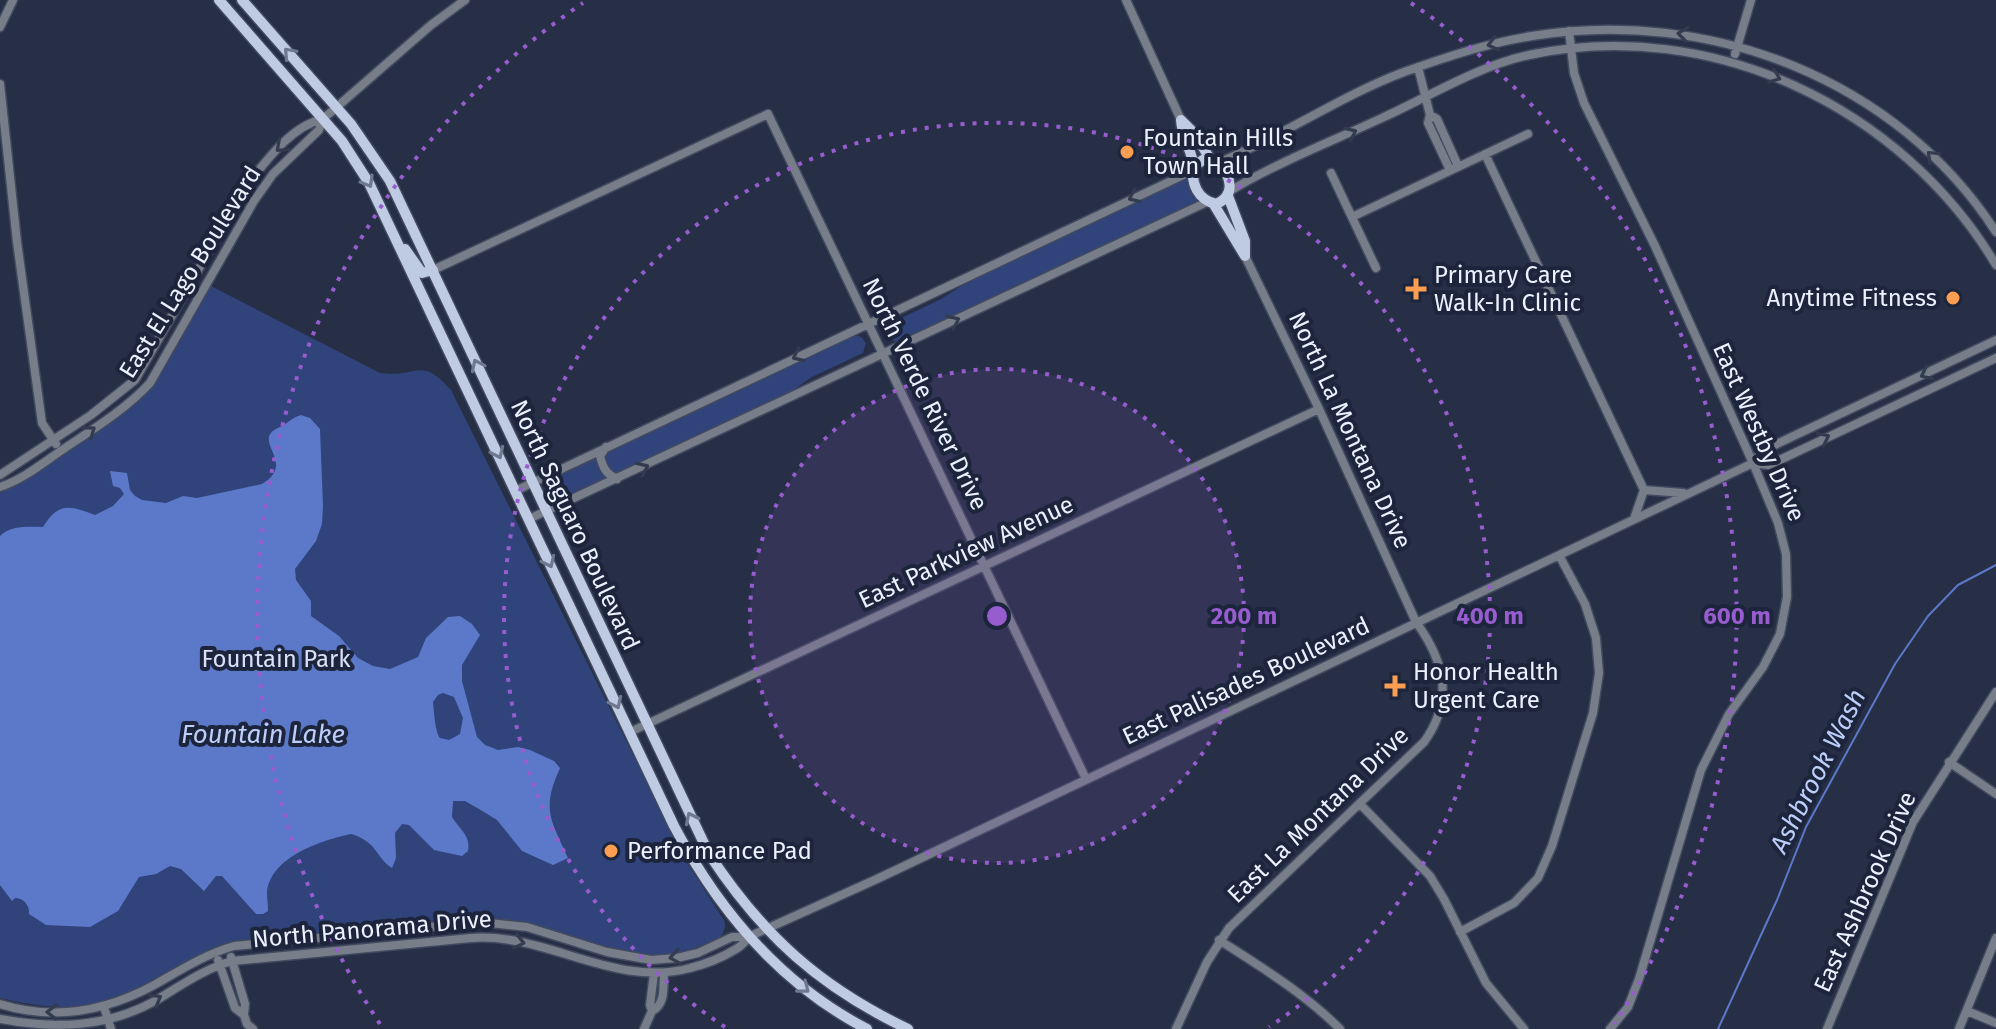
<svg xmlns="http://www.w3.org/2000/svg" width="1996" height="1029" font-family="'Fira Sans',sans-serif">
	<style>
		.green { fill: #30437b }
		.water { fill: #5c79c9; fill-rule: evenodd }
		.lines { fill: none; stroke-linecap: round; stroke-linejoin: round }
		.stream { stroke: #5c79c9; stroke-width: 2 }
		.minor-casing { stroke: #424a60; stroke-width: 11 }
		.major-casing { stroke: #424a60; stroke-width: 13 }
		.minor { stroke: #777d89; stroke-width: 8 }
		.major { stroke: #bfcae3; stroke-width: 10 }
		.oneway { stroke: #333b4f }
		.oneway2 { stroke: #6e7890 }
		.ring { fill: none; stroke: #975dcf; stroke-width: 4; stroke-dasharray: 4 8 }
		.poi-dot { fill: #fb9e52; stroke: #1c253c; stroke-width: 3 }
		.labels { text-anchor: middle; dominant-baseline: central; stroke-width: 8; stroke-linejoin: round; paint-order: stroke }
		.poi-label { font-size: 24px; fill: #ecf1fe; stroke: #1c253c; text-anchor: start }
		.street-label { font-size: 24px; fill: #ecf1fe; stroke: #1c253c }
		.park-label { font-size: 24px; fill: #d8e1f7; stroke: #1c253c }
		.water-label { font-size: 26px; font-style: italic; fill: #bccef9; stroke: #1c253c }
		.centre { fill: #975dcf; stroke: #1c253c; stroke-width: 4 }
		.ring-label { font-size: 24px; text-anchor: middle; font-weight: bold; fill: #975dcf; stroke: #1c253c; stroke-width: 8; stroke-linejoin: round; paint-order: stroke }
	</style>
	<rect width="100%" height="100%" fill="#262f46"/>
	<path class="green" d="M1187 177 1191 190 1200 201 897 342 890 339 887 331 889 324 941 299 966 283Z
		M211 286 380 373C419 378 420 355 451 390L687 863 724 920C727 928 723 935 717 940L682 953 649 956 573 939 535 924 489 919 227 943C189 959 155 985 116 999 80 1012 37 1007 0 998V493L23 482 143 397 162 372Z
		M855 335 861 337 866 343 863 353 812 377 787 394 616 474 608 471 604 456 607 452Z
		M596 458 606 479 555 502 548 498 544 487 547 481Z"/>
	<path class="water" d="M301 415 310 418 320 429 323 506 322 524 316 541 295 569 296 580 311 601V616L339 636 358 658 373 666 390 669 418 657 426 638 448 617 460 616 472 624 480 635 462 665V681L477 737 485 745 498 750 518 747 530 750 554 761 560 768C541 810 551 820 568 858L553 865 522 851 497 820 479 809 465 801H453L452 817C459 829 471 835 468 851L462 856 434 850 409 825 402 824 395 833 396 858 392 868C375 857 378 842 351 834 323 840 271 856 267 892 267 898 268 905 268 911L263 914H256L222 876H216L204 891 181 869 170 866 156 874 139 877 118 911 90 927 46 925 29 914C30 905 23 898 15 898L12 901 0 885V536C11 525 29 527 43 527 59 501 70 506 95 515L113 506 124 494 120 488 113 486 110 471 127 473 130 490 135 496 142 500 166 503 183 496 197 498 262 484C298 462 250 441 278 428 287 424 291 418 301 415ZM443 693 454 697 463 718 460 734 449 740 440 738C435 732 434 711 433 702L438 695Z"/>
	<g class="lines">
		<path class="stream" d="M1718 1029 1777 900 1806 827 1895 664 1928 616 1958 585 1996 565"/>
		<defs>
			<path id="minor" d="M1126 0 1181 120
				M0 27 13 0
				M1569 31 1574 73 1584 103 1655 246 1753 463 1778 523 1786 554 1787 597 1780 634 1763 667 1729 714 1701 770 1639 979 1628 1007 1610 1029
				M1735 54 1751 0
				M1418 67 1430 115 1428 123 1450 170
				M0 84 17 242 42 423 56 444
				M1430 115 1437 119 1458 166
				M1485 154 1644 490 1634 519
				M1220 162C1283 136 1340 96 1404 72 1446 57 1488 43 1532 36 1709 7 1897 79 1996 232
				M1331 173 1376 268
				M1230 191C1278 162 1333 141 1384 117 1430 96 1478 66 1529 55 1711 16 1902 107 1996 265
				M1352 217 1528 134
				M433 270 768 114 1086 779
				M606 447 600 456C603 468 606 474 617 479
				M1753 463 1769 465 1996 358
				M0 475 91 415 135 380 247 185C266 161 291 126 323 119L431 25 465 0
				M0 487C24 479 44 462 65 448 95 428 126 409 150 383L254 201 273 174 319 130 323 119
				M1644 490 1683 493
				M515 491 1192 171
				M529 519 1207 202
				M630 732 1319 409
				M1949 762 1996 794
				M1360 804 1430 876 1444 899 1486 983 1524 1029
				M1460 932 1514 903 1538 878 1552 846 1593 713 1599 673 1596 638 1585 604 1559 555
				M1219 940C1261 967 1304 993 1340 1029
				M218 960 235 1008 244 1015 245 1004 231 957
				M654 973 650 1005 652 1011C666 1004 663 987 664 973
				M0 1004C54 1021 107 1011 156 984 182 969 206 954 234 946L481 922 527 927 607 952 651 960 677 958 698 953 732 937H749
				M104 1007 111 1029
				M1967 1011 1996 1023
				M244 1015 247 1024 253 1029
				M0 1019C54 1029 106 1028 155 1001 180 986 204 969 232 961L471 938C546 932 615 989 690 968 706 964 723 957 736 949 744 945 747 937 755 934L877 879 1753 463 1762 451 1996 340
				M644 1029 652 1011
				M1176 1029 1207 962 1229 928 1424 742C1454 700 1445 662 1416 622L1319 409 1245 256
				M1827 1029 1913 822 1996 692
				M1959 1029 1996 938"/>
			<path id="major" d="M219 0 342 141 369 183 674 826C719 911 780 984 867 1029
				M242 0 351 124 390 181 709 854C763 936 820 987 908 1029
				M1181 120 1195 134 1210 159
				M1181 120C1182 137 1191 149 1194 166
				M1206 158 1220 162C1230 177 1237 195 1216 204 1198 200 1190 183 1194 166Z
				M1228 196 1245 241V256
				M1213 203 1245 256
				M405 249 422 273 433 270"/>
		</defs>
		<use href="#minor" class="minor-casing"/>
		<use href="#major" class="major-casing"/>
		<use href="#minor" class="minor"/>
		<use href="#major" class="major"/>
	</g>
	<defs><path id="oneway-chevron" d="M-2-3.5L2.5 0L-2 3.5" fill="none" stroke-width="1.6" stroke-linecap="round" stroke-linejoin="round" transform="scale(2)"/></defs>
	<g class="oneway">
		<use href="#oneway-chevron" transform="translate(1683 34) rotate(-172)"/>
		<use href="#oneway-chevron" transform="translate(1493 44) rotate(166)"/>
		<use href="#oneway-chevron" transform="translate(1775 77) rotate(21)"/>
		<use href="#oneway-chevron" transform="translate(1351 133) rotate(-25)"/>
		<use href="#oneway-chevron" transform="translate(281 147) rotate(138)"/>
		<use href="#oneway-chevron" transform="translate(1932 156) rotate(-136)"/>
		<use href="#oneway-chevron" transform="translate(1134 197) rotate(155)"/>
		<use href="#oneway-chevron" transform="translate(954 321) rotate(-25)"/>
		<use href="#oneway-chevron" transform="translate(798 356) rotate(155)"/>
		<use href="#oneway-chevron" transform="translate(1926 374) rotate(154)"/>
		<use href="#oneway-chevron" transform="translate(90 431) rotate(-35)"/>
		<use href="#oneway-chevron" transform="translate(1824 438) rotate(-26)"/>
		<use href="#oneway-chevron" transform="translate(643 468) rotate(-25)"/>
		<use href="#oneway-chevron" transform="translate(519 942) rotate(13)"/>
		<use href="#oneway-chevron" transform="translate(675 957) rotate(171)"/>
		<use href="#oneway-chevron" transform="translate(156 999) rotate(-29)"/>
		<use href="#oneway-chevron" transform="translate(52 1012) rotate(-179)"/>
	</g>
	<g class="oneway2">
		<use href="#oneway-chevron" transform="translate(289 53) rotate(-132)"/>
		<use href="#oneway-chevron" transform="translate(368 182) rotate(60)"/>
		<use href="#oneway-chevron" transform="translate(477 365) rotate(-115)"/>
		<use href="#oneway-chevron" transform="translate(498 453) rotate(65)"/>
		<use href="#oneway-chevron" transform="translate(549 562) rotate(65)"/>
		<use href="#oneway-chevron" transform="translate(616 703) rotate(65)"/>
		<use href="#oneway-chevron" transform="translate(691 818) rotate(-116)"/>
		<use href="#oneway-chevron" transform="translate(804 988) rotate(38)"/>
	</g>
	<circle cx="997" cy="616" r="247" fill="#975dcf" fill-opacity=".12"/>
	<g class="ring">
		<circle cx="997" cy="616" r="247"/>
		<path d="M725 1027A493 493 0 1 1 1269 1027"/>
		<path d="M380 1024A740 740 0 0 1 583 3M1411 3A740 740 0 0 1 1614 1024"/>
	</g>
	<g class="poi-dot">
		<circle cx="1127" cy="152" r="8"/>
		<path d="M1412 277h8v8h8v8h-8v8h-8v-8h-8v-8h8z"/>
		<circle cx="1953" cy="298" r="8"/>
		<path d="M1391 674h8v8h8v8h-8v8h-8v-8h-8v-8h8z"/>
		<circle cx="611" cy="851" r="8"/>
	</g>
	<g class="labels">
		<g class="poi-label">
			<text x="1143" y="138">Fountain Hills<tspan x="1143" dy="28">Town Hall</tspan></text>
			<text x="1434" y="275">Primary Care<tspan x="1434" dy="28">Walk-In Clinic</tspan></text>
			<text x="1937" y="298" text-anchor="end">Anytime Fitness</text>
			<text x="1413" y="672">Honor Health<tspan x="1413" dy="28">Urgent Care</tspan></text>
			<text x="627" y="851">Performance Pad</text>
		</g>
		<g class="street-label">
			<text transform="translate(190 272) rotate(-58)">East El Lago Boulevard</text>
			<text transform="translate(925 394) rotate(64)">North Verde River Drive</text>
			<text transform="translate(1350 430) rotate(65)">North La Montana Drive</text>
			<text transform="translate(1759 432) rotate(66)">East Westby Drive</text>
			<text transform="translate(575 525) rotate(65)">North Saguaro Boulevard</text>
			<text transform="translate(966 552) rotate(-25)">East Parkview Avenue</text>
			<text transform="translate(1246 681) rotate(-25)">East Palisades Boulevard</text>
			<text transform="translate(1318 815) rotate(-44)">East La Montana Drive</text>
			<text transform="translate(1865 892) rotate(-66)">East Ashbrook Drive</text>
			<text transform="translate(372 929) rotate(-5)">North Panorama Drive</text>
		</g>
		<g class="park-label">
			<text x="276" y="659">Fountain Park</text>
		</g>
		<g class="water-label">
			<text x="263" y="734">Fountain Lake</text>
			<text transform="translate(1818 771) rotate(-63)">Ashbrook Wash</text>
		</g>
	</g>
	<circle cx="997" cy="616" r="12" class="centre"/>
	<g class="ring-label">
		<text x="1244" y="624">200 m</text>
		<text x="1490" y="624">400 m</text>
		<text x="1737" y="624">600 m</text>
	</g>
</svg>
